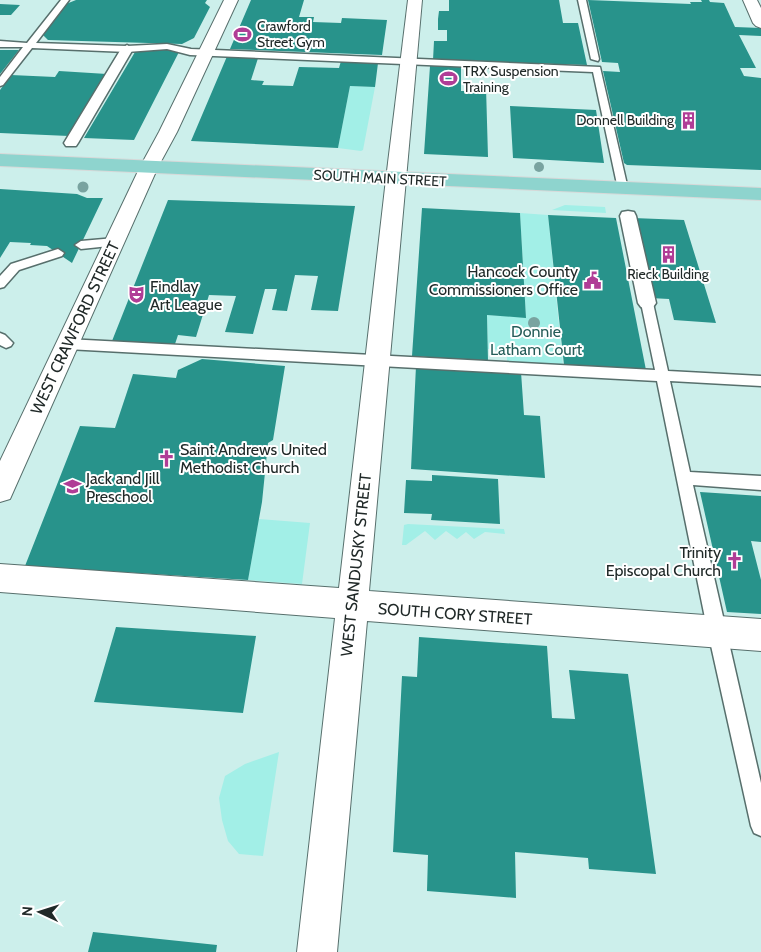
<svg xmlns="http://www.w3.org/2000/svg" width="761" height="952" font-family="Cabin,sans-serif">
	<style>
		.built { fill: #ccefeb }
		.green { fill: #a2efe7 }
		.building { fill: #28938b }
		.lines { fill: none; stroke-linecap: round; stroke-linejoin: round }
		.service-casing { stroke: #576f6c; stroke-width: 3 }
		.pedestrian-casing { stroke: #576f6c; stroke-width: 3 }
		.tertiary-casing { stroke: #576f6c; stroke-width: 2 }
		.secondary-casing { stroke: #576f6c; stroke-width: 2 }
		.primary-casing { stroke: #d7d8d8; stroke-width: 2 }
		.service { fill: #fff; fill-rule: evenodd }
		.pedestrian { fill: #fff; fill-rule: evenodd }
		.tertiary { fill: #fff; fill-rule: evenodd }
		.secondary { fill: #fff; fill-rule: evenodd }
		.primary { fill: #8ed4ce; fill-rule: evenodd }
		.tree { fill: #79a3a0 }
		.labels { text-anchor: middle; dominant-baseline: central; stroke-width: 4; stroke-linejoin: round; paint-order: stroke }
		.far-poi-label { font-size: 14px; fill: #202928; stroke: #fff; text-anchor: start }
		.far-street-label { font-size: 14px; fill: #202928; stroke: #fff }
		.poi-label { font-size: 16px; fill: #202928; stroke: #fff; text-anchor: start }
		.street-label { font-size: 16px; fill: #202928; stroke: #fff }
		.park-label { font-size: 16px; fill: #255d59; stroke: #fff }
	</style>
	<rect width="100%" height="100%" fill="#dff9f6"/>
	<path class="built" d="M0 0H761V952H0Z"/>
	<path class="green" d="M350 86 375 87 363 150 361 151 338 148Z
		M565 205 605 207 606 213 552 210Z
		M520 213 548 215 563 366 507 363V350L488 349 487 315 526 317Z
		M259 519 310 523 302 584 248 580Z
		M408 524 504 529 505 534 485 532 474 539 466 532 457 539 446 531 435 540 425 531 406 545H402L404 525Z
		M279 752 263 856 239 854 228 841 222 820 219 798 225 776 245 764Z"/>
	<path class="building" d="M76 0H207L205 3 210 7 194 38 182 44 48 40 43 35 66 4Z
		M251 0H304L299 17H314L313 22 341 23 342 18 387 20 382 55 230 49Z
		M449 0H559L563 23H578L587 65 433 60 434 41H447V30H438V19L439 11H449Z
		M588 0 691 4 690 2H702L701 0H709L710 2 724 3 735 27 761 28V36L739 35 756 68H740L744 76 761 78V170L627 165 624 163 603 71 620 72 618 63 602 62Z
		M0 4 20 5 11 15H0Z
		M149 48 180 50 134 140 84 138 135 52H147Z
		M0 50H19L0 74Z
		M228 54 259 55 251 80 264 81 262 85 293 86 299 67 339 68 341 61 378 63 375 87 350 86 338 148 191 141Z
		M430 66 461 67V91H467V86L486 87 488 157 424 154Z
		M59 71 107 74 69 136 0 133V90L11 75 55 77Z
		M510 106 596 110 604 163 513 158Z
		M0 189 77 194 87 198H103L72 263 47 246 30 245 31 243 10 242 0 258Z
		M168 200 355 206 338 311 311 310 318 276 295 275 287 311 272 310 277 289H265L253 334 225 332 236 296 209 295 196 337 178 335 175 344 112 341Z
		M422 208 520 213 526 318 487 315 488 361 412 356Z
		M548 215 616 218 646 370 564 365Z
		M633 218 684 220 716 323 674 320 669 299 650 298Z
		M202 359 285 366 273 440 268 443 262 502 248 580 25 566 80 426 115 428 133 374 176 378 178 370Z
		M416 366 521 372 524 415 540 416 545 478 411 469Z
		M432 475 498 479 500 524 431 520 432 514 404 513 406 480 432 481Z
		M700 492 761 496V542L751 541 761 580V614L727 612Z
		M116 627 256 636 243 713 94 702Z
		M419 637 547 646 552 718 575 719 569 670 628 674 656 874 589 869 588 858 515 852 516 898 427 891 428 855 393 852 402 676 417 677Z
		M93 932 217 945 216 952H88Z"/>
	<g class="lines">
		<defs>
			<path id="service" d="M61 0H69L36 43 127 46 167 44 191 49 600 67 628 189 623 192 618 189 593 72 190 55 167 49 127 52 32 48 3 85 0 86V77L23 47H0V41L27 43Z
				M578 0H586L599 59 598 61 591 59Z
				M115 238 121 242 119 245 81 249 75 245 81 241Z
				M58 249 64 253 62 256 19 270 4 287 0 288V276L11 264Z
				M647 299 653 303 668 371 761 376V386L670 381 690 472 761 476V490L693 485 761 783V836L754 833 751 826 706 623 657 381 67 349 62 347 60 344 62 341 67 339 655 370 641 303Z
				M0 333 5 335 13 343 11 346 6 348 0 345Z"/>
			<path id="pedestrian" d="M127 45 133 49 78 143 76 146H66L64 143 121 49Z
				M628 211 634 212 636 216 656 303 653 307 647 309 641 307 638 303 620 216 622 212Z"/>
			<path id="tertiary" d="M224 0H238L177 132 158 167 14 490 10 499 0 502V461L140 167 159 132Z
				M743 0H757L761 8V28L756 26 753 23Z
				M396 173 403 175 406 179 369 591 761 619V651L367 621 337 952H297L335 618 0 592V564L339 588 386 179 389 175Z"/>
			<path id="secondary" d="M408 0H422L406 179 403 183 396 185 389 183 386 179Z"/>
			<path id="primary" d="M0 154 761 188V200L0 166Z"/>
		</defs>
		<use href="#service" class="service-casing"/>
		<use href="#pedestrian" class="pedestrian-casing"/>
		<use href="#tertiary" class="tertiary-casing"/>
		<use href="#secondary" class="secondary-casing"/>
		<use href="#primary" class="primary-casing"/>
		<use href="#service" class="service"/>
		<use href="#pedestrian" class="pedestrian"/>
		<use href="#tertiary" class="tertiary"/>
		<use href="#secondary" class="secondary"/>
		<use href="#primary" class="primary"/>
	</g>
	<g class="tree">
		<circle cx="539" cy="167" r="5"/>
		<circle cx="83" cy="187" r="5.5"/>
		<circle cx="534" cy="323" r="6"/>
	</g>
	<defs>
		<symbol id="stadium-bare" viewBox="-9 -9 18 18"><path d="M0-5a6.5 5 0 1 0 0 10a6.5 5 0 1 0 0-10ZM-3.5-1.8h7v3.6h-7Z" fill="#b03d96" stroke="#fff" stroke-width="2.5" paint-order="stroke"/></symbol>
		<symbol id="building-bare" viewBox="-9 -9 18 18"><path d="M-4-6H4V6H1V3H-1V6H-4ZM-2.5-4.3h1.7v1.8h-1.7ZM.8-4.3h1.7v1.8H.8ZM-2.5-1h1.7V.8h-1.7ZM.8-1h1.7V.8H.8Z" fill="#b03d96" stroke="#fff" stroke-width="2.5" paint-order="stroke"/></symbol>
		<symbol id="civic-bare" viewBox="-9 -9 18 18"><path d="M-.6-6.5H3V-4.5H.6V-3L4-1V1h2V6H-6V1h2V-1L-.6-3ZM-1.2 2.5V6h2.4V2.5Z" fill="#b03d96" stroke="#fff" stroke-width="2.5" paint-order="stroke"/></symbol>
		<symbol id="theatre-bare" viewBox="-9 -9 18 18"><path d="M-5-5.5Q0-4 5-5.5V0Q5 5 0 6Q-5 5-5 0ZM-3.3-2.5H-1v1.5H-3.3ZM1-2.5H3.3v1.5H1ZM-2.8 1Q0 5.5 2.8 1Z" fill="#b03d96" stroke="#fff" stroke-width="2.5" paint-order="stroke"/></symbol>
		<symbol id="church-bare" viewBox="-9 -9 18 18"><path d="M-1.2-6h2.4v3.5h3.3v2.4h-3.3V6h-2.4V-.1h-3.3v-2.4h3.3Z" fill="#b03d96" stroke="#fff" stroke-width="2.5" paint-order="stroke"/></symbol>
		<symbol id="school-bare" viewBox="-9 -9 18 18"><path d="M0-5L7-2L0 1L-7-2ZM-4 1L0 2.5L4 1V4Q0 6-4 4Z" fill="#b03d96" stroke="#fff" stroke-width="2.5" paint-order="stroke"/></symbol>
	</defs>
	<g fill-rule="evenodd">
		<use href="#stadium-bare" x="230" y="22" width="25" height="25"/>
		<use href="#stadium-bare" x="436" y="66" width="25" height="25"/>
		<use href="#building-bare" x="676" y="108" width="25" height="25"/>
		<use href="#building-bare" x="656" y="242" width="25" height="25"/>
		<use href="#civic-bare" x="580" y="268" width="25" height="25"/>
		<use href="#theatre-bare" x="124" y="282" width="25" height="25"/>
		<use href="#church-bare" x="154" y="446" width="25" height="25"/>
		<use href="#school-bare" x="60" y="474" width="25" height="25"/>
		<use href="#church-bare" x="722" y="548" width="25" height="25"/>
	</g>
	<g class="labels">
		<g class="far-poi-label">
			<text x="257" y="26">Crawford<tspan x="257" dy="16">Street Gym</tspan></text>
			<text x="463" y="71">TRX Suspension<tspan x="463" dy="16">Training</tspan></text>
			<text x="674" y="120" text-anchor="end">Donnell Building</text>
			<text x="668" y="274" text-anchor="middle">Rieck Building</text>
		</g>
		<g class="far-street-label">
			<text transform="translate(380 178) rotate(3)">SOUTH MAIN STREET</text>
		</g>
		<g class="poi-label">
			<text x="578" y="271" text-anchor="end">Hancock County<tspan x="578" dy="18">Commissioners Office</tspan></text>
			<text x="150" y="286">Findlay<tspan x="150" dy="18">Art League</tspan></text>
			<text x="180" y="449">Saint Andrews United<tspan x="180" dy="18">Methodist Church</tspan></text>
			<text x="86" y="478">Jack and Jill<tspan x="86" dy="18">Preschool</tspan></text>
			<text x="721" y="552" text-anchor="end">Trinity<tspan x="721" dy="18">Episcopal Church</tspan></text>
		</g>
		<g class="street-label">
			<text transform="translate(75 328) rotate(-65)">WEST CRAWFORD STREET</text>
			<text transform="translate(356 565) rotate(-84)">WEST SANDUSKY STREET</text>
			<text transform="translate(455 614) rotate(4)">SOUTH CORY STREET</text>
		</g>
		<g class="park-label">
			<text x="536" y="331">Donnie<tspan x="536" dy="18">Latham Court</tspan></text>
		</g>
	</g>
	<g transform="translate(40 912) rotate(274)" stroke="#ffffff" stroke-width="4" paint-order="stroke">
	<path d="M0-4L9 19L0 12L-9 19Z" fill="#202928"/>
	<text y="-8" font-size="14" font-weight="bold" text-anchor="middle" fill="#202928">N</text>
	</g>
</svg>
